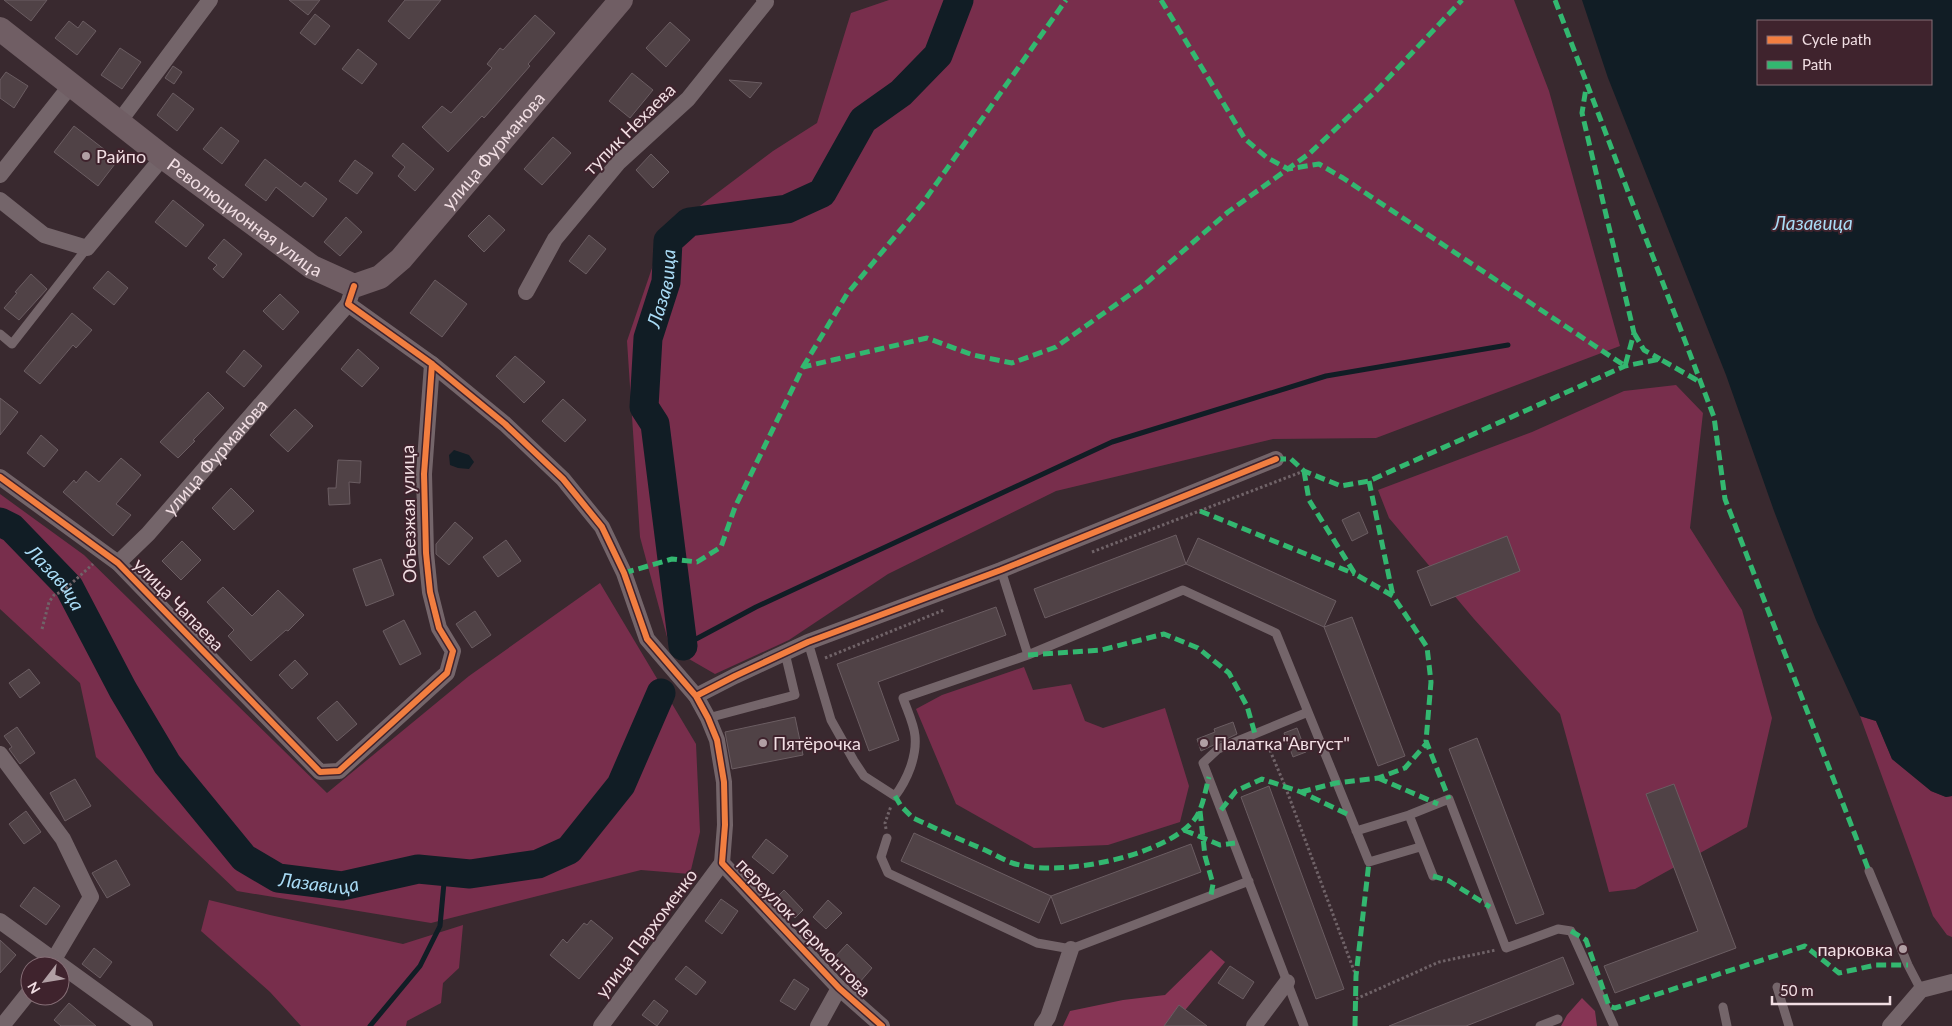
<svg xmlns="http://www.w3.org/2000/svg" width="1952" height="1026" font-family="Lato,sans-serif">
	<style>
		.green { fill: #782e4c }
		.forest { fill: #873555 }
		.water { fill: #111d25; fill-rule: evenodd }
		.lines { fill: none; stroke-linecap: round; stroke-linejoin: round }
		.stream { stroke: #111d25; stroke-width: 5 }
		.river { stroke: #111d25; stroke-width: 29 }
		.building { fill: #504246; stroke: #6b5d62 }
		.path { stroke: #706368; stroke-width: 3; stroke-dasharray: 2.5 2.5; stroke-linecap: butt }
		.lane { stroke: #74656a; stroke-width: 9 }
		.street { stroke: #74656a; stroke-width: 16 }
		.secondary { stroke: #705e64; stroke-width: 24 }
		.quiet { stroke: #33b770; stroke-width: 5; stroke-dasharray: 10 5; stroke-linecap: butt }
		.cycleway-casing { stroke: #3f232d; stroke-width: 9 }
		.cycleway { stroke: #f27e40; stroke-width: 6 }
		.poi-dot { fill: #b19fa4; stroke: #3f232d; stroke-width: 2 }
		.labels { text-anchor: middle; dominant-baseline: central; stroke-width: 4; stroke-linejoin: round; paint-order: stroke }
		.street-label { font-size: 18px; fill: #f1dee3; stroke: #3f232d }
		.poi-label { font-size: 18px; fill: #f1dee3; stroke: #3f232d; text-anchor: start }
		.water-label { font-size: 19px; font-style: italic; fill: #a9dbf5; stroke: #3f232d }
	</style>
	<rect width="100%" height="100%" fill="#39292f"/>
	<path class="green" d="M889 0H1514L1549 91 1620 346 1376 438 1273 439 1056 491 888 574 789 640 715 674 670 648 640 537 627 341 664 233 773 151 817 123 851 13Z
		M1676 385 1703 413 1690 528 1742 610 1772 718 1747 827 1635 889 1609 892 1560 714 1474 619 1389 518 1378 490 1532 432 1624 391Z
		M0 494 84 555 327 793 469 676 600 583 696 744 700 832 690 874 641 870 431 923 237 891 96 757 80 683 0 609Z
		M1024 667 1033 690 1071 684 1085 721 1103 728 1165 708 1189 786 1180 822 1108 845 1034 848 956 804 916 709 942 695Z
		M1860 716 1876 721 1892 759 1931 791 1946 797 1952 796V937L1947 935 1933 916Z
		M209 900 270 915 403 944 463 925 459 968 443 983 441 1003 407 1021 406 1026H301L270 992 201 931Z"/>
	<path class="forest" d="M1211 950 1225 962 1172 1026H1063L1070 1011 1123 1000 1165 995Z
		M1582 998 1595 1011 1597 1026H1561L1567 1015Z"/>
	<path class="water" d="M1582 0H1952V796L1946 797 1931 791 1892 759 1876 721 1860 716 1816 620 1774 511 1726 375 1608 78ZM1758 21H1931V84H1758Z
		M454 450 469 455 474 462 469 469 458 468 450 465 449 455Z"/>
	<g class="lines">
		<path class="stream" d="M683 646 756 607 1112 442 1326 376 1508 345
			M370 1026 420 966 440 926 445 872"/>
		<g class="river">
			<path id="s1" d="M0 522 12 528 69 587 123 690 167 764 244 858 278 878 342 886 418 869 470 874 538 864 569 850 621 785 661 693"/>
			<path id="s2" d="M683 646 655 424 644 407 648 338 666 282 668 241 689 222 787 209 822 193 863 120 901 93 938 55 959 0"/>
		</g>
	</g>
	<path class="building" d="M4 0H47L31 21Z
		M289 0H320L308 15Z
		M405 0H441L409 39 388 21Z
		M315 14 330 26 315 45 300 33Z
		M535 15 555 33 528 64 530 66 501 99 484 118 482 116 448 152 422 127 442 106 451 113 492 68 487 64 500 48 503 50Z
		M69 21 78 28 83 21 96 31 77 55 55 38Z
		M670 22 690 40 666 67 646 48Z
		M120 48 141 62 122 89 101 75Z
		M358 49 377 64 362 84 342 69Z
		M173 66 182 72 174 84 165 78Z
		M6 72 28 86 14 108 0 98V80Z
		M632 73 653 90 630 118 609 101Z
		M729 80 762 83 750 98Z
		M173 93 194 109 177 131 157 115Z
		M74 126 118 160 98 186 54 152Z
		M221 127 239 141 222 164 203 149Z
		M553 137 571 153 542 185 524 169Z
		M403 143 434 169 415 191 398 176 405 167 392 156Z
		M651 154 669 172 653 188 636 170Z
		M265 159 301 187 305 182 327 199 313 217 276 187 266 201 245 185Z
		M355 160 373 173 357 194 339 181Z
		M173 200 204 225 186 247 155 222Z
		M489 215 505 230 484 252 468 236Z
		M346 217 362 232 340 256 324 242Z
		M589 235 606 249 586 274 569 261Z
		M224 239 242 254 223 278 213 269 217 265 208 258Z
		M108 271 128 288 114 305 93 288Z
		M31 274 47 289 19 320 4 308 17 293 15 292Z
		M435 280 467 304 442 337 410 313Z
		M280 294 299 312 283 330 263 311Z
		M72 313 92 330 76 348 73 345 40 384 24 371Z
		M358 349 379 368 362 387 341 369Z
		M244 350 262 366 244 387 226 372Z
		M515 356 545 382 524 403 496 376Z
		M208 392 224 408 193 440 195 441 178 458 160 442Z
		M0 398 18 412 0 435Z
		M563 399 586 420 565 442 542 421Z
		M295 409 313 426 288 452 270 435Z
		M41 435 58 450 44 467 27 453Z
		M121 458 141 475 116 504 131 515 113 536 63 492 74 480 76 483 86 471 99 482Z
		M338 460 361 461 360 483 349 482 350 504 329 505 328 488H336Z
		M231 488 254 511 234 530 212 508Z
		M1359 512 1368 533 1352 541 1342 520Z
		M455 522 473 538 449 565 436 554V544Z
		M1176 535 1186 564 1045 618 1034 589Z
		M1507 536 1520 571 1431 606 1417 571Z
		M1198 538 1336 601 1324 627 1186 564Z
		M506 540 521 561 498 577 483 557Z
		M182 541 201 560 181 580 162 561Z
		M381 559 394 595 366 606 353 569Z
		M223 587 252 616 278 590 304 615 288 631 286 630 251 661 228 636 234 630 207 602Z
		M996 607 1006 635 878 682 899 740 869 751 837 664Z
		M475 611 491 635 472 648 456 624Z
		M1352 617 1405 756 1378 766 1324 627Z
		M404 620 421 654 400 665 383 631Z
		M295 660 308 674 292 689 279 675Z
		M29 669 40 683 20 698 9 683Z
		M337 701 357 724 337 741 317 718Z
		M795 717 803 755 732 769 725 732Z
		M1233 722 1237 734 1201 751 1197 739 1215 732 1214 729Z
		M17 727 35 753 20 764 9 749 12 747 4 736Z
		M1297 728 1306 752 1293 757 1284 733Z
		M1477 738 1544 914 1516 924 1449 749Z
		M75 779 91 806 65 821 50 793Z
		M1674 784 1736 948 1615 993 1604 966 1698 931 1646 794Z
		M1269 786 1344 989 1316 999 1241 797Z
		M26 811 41 832 24 844 9 824Z
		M914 833 1051 896 1039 923 901 861Z
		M766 839 788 856 773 874 752 857Z
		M1191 844 1201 872 1061 924 1051 896Z
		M116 860 130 885 107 898 92 873Z
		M34 887 60 906 46 925 20 906Z
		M784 890 803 910 795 918 776 898Z
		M721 899 738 911 722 934 705 921Z
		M828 900 842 913 826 929 813 917Z
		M591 920 613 938 579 979 550 955 563 939 567 943 584 923 587 925Z
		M0 940 16 955 0 973Z
		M847 944 872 968 859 983 833 959Z
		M94 948 112 962 100 978 82 964Z
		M1563 957 1574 984 1466 1026H1389Z
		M686 966 706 982 696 995 675 979Z
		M1230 966 1254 982 1243 999 1218 983Z
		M794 979 809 989 795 1010 780 1001Z
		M654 1000 668 1011 657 1026 642 1015Z
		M69 1003 96 1026H61L54 1020Z
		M1179 1005 1207 1026H1164Z"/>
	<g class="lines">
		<path class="path" d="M1092 552 1304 471
			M42 629 49 602 54 595 63 591 93 564
			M825 658 944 610
			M1266 741 1285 786 1356 976
			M886 829 885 823 891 806
			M1356 999 1439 962 1496 950"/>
		<path class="lane" d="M0 334 12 344 87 248
			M1001 570 1028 655 1183 590 1276 633 1308 712 1218 749 1203 763 1304 1026
			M808 642 831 720 854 761 864 776 895 796C907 780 917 757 915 736 914 724 907 710 903 698L1028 655
			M1308 712 1369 862 1420 847
			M708 718 795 695 785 653
			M1409 815 1433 876
			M1356 831 1409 815 1449 799 1506 948 1558 929 1571 931 1614 1026
			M887 838 881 857 888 873 1037 943 1071 949 1249 881
			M1869 871 1908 965 1921 990
			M1777 987 1789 1026
			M1723 1007 1727 1026
			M1540 1026 1558 1019"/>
		<g class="street">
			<path d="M119 122 210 0"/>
			<path d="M0 175 71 85"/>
			<path d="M0 200 44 235 87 248 163 157"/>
			<path d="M354 286 348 304 432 364 505 424 563 479 602 527 624 573 647 639 696 696 708 718 717 740 724 782 725 825 722 863 839 988 882 1026"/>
			<path d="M526 292 555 239 619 162 688 99 766 2 764 0"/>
			<path d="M0 477 118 563 320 772 339 771 447 673 453 651 439 628 430 592 426 553 424 474 432 364"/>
			<path id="s3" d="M118 563 148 534 348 304"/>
			<path d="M696 696 735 676 808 642 1001 570 1276 459"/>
			<path d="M0 754 63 839 91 897 50 966"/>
			<path d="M0 921 145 1026"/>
			<path d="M2 1026 30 991"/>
			<path d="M601 1026 722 863"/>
			<path d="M818 1026 839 988"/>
			<path d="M1042 1026 1048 1017 1071 949"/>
			<path d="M1254 1026 1287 982"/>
			<path d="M1890 1026 1921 990 1952 982"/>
		</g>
		<path class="secondary" id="s4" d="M0 29 163 157 312 267 354 286 380 277 401 259 621 0"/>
		<path class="quiet" d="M1161 0 1245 139 1266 157 1288 169 1319 164 1343 178 1625 366 1634 333 1582 113 1586 88
			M1555 0 1714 417 1725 499 1869 871
			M1634 333 1644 350 1660 359
			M803 367 847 294 922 204 1066 0
			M1276 459H1291L1304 471 1341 486 1369 481 1625 366 1660 359 1700 382
			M1304 471 1309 500 1355 574 1393 596 1427 647 1431 682 1426 741 1449 799
			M1369 481 1393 596
			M1200 511 1355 574
			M624 573 672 559 697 562 721 547 735 507 803 367 927 338 973 355 1012 363 1056 347 1145 284 1228 212 1310 153 1376 91 1462 0
			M1028 655 1101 650 1164 634 1198 648 1229 673 1247 706 1255 734
			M1378 778 1438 804
			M1301 792 1336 783 1378 778 1405 768 1426 744
			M895 796 901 806 913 818C937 829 961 840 985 850 996 855 1008 863 1020 865 1064 876 1165 856 1194 820 1203 809 1205 791 1209 777
			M1221 810 1236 791 1262 779 1301 792 1349 815
			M1200 811 1205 856 1213 884 1211 895
			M1184 830 1220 845 1235 843
			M1433 876 1449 881 1490 907
			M1571 931 1586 940 1609 1006 1615 1008 1805 946 1839 973 1876 965H1908
			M1355 1026 1356 976 1369 862"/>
		<defs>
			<path id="cycleway" d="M354 286 348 304 432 364 505 424 563 479 602 527 624 573 647 639 696 696 708 718 717 740 724 782 725 825 722 863 839 988 882 1026
				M0 477 118 563 320 772 339 771 447 673 453 651 439 628 430 592 426 553 424 474 432 364
				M696 696 735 676 808 642 1001 570 1276 459"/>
		</defs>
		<use href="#cycleway" class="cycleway-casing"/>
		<use href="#cycleway" class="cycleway"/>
	</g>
	<g class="poi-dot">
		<circle cx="86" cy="156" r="5"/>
		<circle cx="763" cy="743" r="5"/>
		<circle cx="1204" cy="743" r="5"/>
		<circle cx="1903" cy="949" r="5"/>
	</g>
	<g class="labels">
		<g class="street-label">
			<text transform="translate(629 129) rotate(-45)">тупик Нехаева</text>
			<text stroke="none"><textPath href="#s4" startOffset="636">улица Фурманова</textPath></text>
			<text stroke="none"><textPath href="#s4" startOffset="309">Революционная улица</textPath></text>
			<text stroke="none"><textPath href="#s3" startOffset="144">улица Фурманова</textPath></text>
			<text transform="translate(408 514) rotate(-91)">Объезжая улица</text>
			<text transform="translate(179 604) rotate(46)">улица Чапаева</text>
			<text transform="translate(804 927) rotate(46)">переулок Лермонтова</text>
			<text transform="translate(646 933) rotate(-53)">улица Пархоменко</text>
		</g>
		<g class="poi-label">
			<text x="96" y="156">Райпо</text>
			<text x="773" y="743">Пятёрочка</text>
			<text x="1214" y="743">Палатка"Август"</text>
			<text x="1893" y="949" text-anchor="end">парковка</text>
		</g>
		<g class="water-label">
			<text x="1813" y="222">Лазавица</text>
			<text stroke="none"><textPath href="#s2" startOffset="365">Лазавица</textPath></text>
			<text stroke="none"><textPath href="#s1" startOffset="80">Лазавица</textPath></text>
			<text stroke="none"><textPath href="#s1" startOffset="500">Лазавица</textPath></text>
		</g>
	</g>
	<rect x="1757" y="20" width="175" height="65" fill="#3f232d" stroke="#866e76"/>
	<rect x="1767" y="36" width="25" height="8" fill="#f27e40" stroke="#866e76"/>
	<text x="1802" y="45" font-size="15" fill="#f1dee3">Cycle path</text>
	<rect x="1767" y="61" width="25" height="8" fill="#33b770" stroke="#866e76"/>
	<text x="1802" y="70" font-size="15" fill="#f1dee3">Path</text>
	<g transform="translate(45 981) rotate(239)"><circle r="24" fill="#3f232d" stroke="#866e76"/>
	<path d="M0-4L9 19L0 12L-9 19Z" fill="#b19fa4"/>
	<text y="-8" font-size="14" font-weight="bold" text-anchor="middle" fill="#f1dee3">N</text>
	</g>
	<path d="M1772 996v8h118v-8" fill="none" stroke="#f1dee3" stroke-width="2.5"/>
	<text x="1780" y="996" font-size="15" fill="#f1dee3" stroke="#3f232d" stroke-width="4" paint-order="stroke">50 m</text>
</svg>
